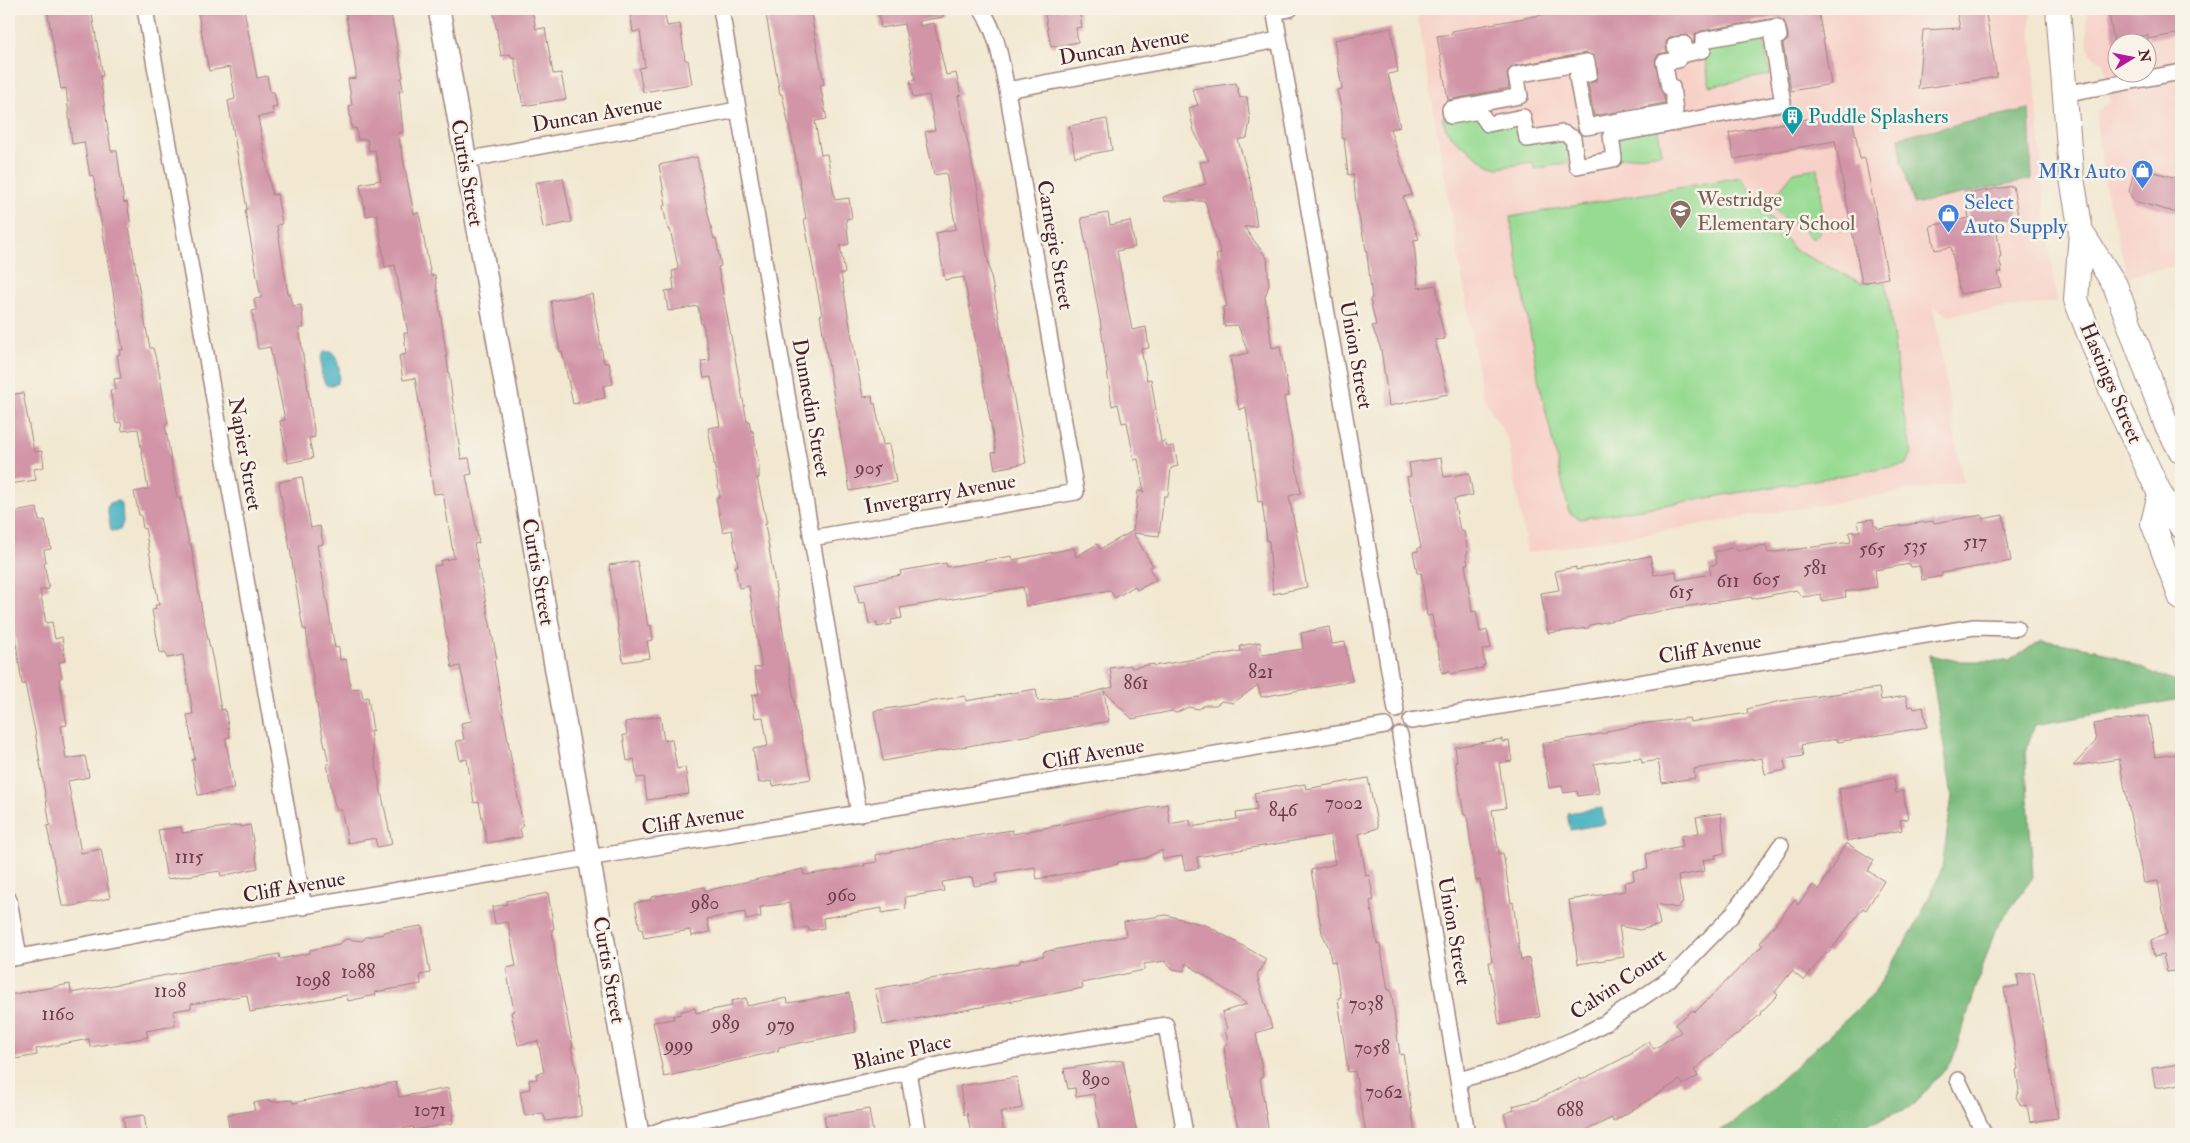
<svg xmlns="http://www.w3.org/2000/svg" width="2190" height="1143" font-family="'IM FELL Double Pica',serif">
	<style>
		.built { fill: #f7d1c8; fill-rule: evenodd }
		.green { fill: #97db93; stroke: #707d5f }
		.forest { fill: #79bb7d; stroke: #626d54 }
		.water { fill: #44b1c1; stroke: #476876 }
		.building { fill: #d295a7 }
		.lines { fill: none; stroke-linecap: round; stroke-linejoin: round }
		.street-casing { stroke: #9e847e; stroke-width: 18 }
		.secondary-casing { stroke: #9e847e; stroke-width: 24 }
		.primary-casing { stroke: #9e847e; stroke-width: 26 }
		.street { stroke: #fff; stroke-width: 15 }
		.secondary { stroke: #fff; stroke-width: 21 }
		.primary { stroke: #fff; stroke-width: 24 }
		.labels { text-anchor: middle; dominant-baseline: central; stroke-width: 5; stroke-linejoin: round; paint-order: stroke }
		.number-label { font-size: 19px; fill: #6c3c4a }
		.street-label { font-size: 21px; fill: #4a1f2b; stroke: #f7f3e8 }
		.culture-label { font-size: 21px; fill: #0d838f; stroke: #f7f3e8; text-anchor: start }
		.shop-label { font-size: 21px; fill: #366cbe; stroke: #f7f3e8; text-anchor: end }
		.education-label { font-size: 21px; fill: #785e54; stroke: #f7f3e8; text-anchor: start }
	</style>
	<rect width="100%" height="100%" fill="#f7f3e8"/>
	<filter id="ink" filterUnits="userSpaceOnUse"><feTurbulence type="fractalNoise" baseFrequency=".02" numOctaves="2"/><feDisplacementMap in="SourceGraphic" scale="10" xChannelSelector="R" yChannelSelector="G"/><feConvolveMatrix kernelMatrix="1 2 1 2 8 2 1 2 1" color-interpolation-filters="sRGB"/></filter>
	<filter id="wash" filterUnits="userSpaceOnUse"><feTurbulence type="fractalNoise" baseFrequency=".0096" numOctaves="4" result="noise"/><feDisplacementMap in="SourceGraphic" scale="20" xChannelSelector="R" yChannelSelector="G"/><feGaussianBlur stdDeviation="1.12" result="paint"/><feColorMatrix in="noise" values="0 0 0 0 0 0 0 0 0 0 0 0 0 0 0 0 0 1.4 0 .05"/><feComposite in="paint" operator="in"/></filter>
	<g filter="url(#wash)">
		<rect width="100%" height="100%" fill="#f2e8d1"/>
		<path class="built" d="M1416 9H2030L2045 211 2057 302 1948 315 1933 306 1963 482 1527 553 1508 440 1482 395Z
			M2086 9H2181V265L2127 276 2106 190 2096 122 2097 111 2110 102 2104 63 2092 56 2088 48ZM2118 42H2148V72H2118Z"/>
		<path class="green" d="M1763 39 1770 75 1710 86 1703 50Z
			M1479 111 1483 120 1523 117 1528 139 1563 133 1576 161 1535 169 1532 162 1498 168 1489 165 1455 140 1447 131 1442 118Z
			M1657 126 1662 153 1614 159 1611 135Z
			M1817 168C1823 181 1822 220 1820 234L1813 239C1807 235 1804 230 1799 226 1793 222 1786 220 1781 216 1764 203 1785 184 1794 172Z
			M1741 177 1794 250 1862 283 1886 282 1903 411 1912 454 1905 465 1580 519 1569 512 1539 382 1510 217Z"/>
		<path class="forest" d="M2029 109 2032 179 1914 204 1902 162 1899 137Z
			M2042 640 2095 649 2175 682 2181 689V699L2035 725 2025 752 2033 877 1995 930 1952 1061 1911 1107 1844 1134H1714L1732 1124 1872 996 1918 921 1942 869 1952 796 1929 655 1958 661H2009Z"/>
		<path class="water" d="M324 352H332C339 361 342 374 337 384L327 386C321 380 318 359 324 352Z
			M118 501 122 504 123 522 120 530 111 531 107 508 110 503Z
			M1602 808 1605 824 1570 830 1567 813Z"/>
		<g id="blocks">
			<path class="building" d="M47 9H91L103 76H100L111 151H117L124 203 127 202 131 226 129 227 142 307 150 348H153L159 371 168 424H165L177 498H180L189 544H191L202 612 213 661 221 710 225 709 230 737 225 738 226 741 234 789 198 795 192 760 195 759 187 715 193 714 183 655 167 658 166 652 160 653 152 610 156 609 155 605H159L145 528 143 529 141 515H139L134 492 148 489 138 429 122 431 121 422 116 423 110 390 116 389 114 379 121 378 117 355 120 354 119 350H123L93 175 90 176 84 142 72 144 66 88 61 89Z
				M197 9H244L257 78 267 76 270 92H274L277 107 272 108 274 114 258 117 272 195 277 194 282 224 277 225 288 294H290L292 306 301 305 304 328H299L315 437 309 438 313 458 288 463 280 421 285 420 270 347 258 349 252 311 256 310 254 299 261 298 245 210 247 209 228 101 235 99 230 67 209 71Z
				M345 9H390L403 77 401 78 403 90 399 91 403 132 398 133 414 214 419 213 431 276 435 275 461 459 469 458 472 474 466 475 479 543 474 544 497 659 494 660 523 827 520 828 522 837 487 843 479 802 474 803 467 759 460 760 456 741 464 740 461 723 472 721 460 666 452 668 434 566 441 565 440 561 454 558 443 493 434 494 415 378 403 380 399 356 406 354 404 333H408L395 265 385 267 377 214 366 216 360 184 381 180 375 150 369 151 367 139 358 140 356 128 352 129 349 106 352 105 348 79 356 78V73Z
				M493 9H532L536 29 545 28 553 74 561 73 566 99 523 106 514 57H511L510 54 501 56Z
				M655 9H664L667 26 680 24 685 60H688L692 84 643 92 639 68 645 67 640 31 633 32 630 12Z
				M765 9H810L824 84 820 85 827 119 815 121 821 155 827 154 835 200 849 198 852 218 846 219 849 244 840 246 845 273 841 274 856 361 863 397 872 396 873 404 875 403 883 445 889 444 896 482 850 491 820 315H822L804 219H806L794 149 782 94H780Z
				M878 9H942L943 17 919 21 920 26 934 23 946 75 956 73 961 95 958 96 978 191 986 250 1026 463 995 469 992 453 996 452 992 430 964 277 945 280 936 233 956 229 946 173 934 175 925 132 935 130 929 95 913 98 910 81 915 80 904 24 881 28Z
				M1044 9H1079L1082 27 1076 28 1078 42 1051 47Z
				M1574 9H1818L1831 84 1791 91 1783 44 1788 40V34L1784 21 1775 18 1701 31 1695 35 1693 43 1687 35 1670 37 1666 42 1667 52 1659 54 1655 59 1665 103 1594 116 1588 84 1596 81 1598 72 1594 56 1586 53 1514 66 1507 72 1509 88 1448 100 1437 36 1452 34V31Z
				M1956 9H1985L1997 77 1918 89 1923 30 1960 28Z
				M2108 9H2181V33L2148 39V35L2114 41Z
				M1391 28 1398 72 1388 74 1400 127 1390 129 1412 195 1403 197 1419 239 1414 240 1418 288 1436 285 1440 309 1438 310 1445 339 1435 340 1448 394 1389 406 1381 349 1372 326 1376 325 1370 299 1372 298 1367 254 1356 203 1353 174 1348 175 1344 138 1342 139V112L1337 90 1342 89 1334 40Z
				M1236 83 1240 98 1247 97 1250 121 1247 138 1238 140 1251 185 1257 226 1244 227 1267 258 1269 285 1265 297 1272 348 1280 346 1289 396 1284 397 1301 493 1289 496 1307 587 1273 594 1269 541H1267L1262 501 1258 502 1246 407 1239 410 1230 357 1248 353 1238 325 1224 326 1223 307 1227 306 1216 255 1221 254 1205 201H1164L1163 197 1206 184 1200 162 1209 161 1194 131 1189 108 1198 105 1192 89Z
				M1851 111 1860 159 1865 158 1888 278 1862 283 1835 141 1734 159 1729 133Z
				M1107 119 1112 150 1075 157 1069 126Z
				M697 157 707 209 714 239 716 238 721 266 718 267 747 421H749L751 431H753L759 467V478H757L767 524H765L797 717 811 779 773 786 772 781 759 783 753 749 768 746 763 717 755 718 752 695 759 694 754 668 761 667V663L749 586 739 588 735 566H738L732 530 723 532 716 498 720 497 708 428 720 426 711 377 704 378 701 361 710 360 703 324H701L698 306 668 311 665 291 674 290 672 271 677 270 678 266 670 229 668 230 663 206 666 205 659 165Z
				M2135 167 2181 179V214L2134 201 2129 192Z
				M563 178 572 222 543 228 535 183Z
				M2013 186 2018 216 1995 220 2001 257H1999L2002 272H1998L2001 287 1960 294 1951 247 1935 250 1930 226 1969 218 1965 194Z
				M1108 213 1110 225 1130 221 1135 247 1117 251 1132 330 1146 327 1149 348 1141 349 1147 380 1151 379 1161 442 1165 441 1167 447 1174 446 1178 466 1171 468 1168 496H1164L1159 536 1133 533 1153 566 1149 568 1156 580 1137 590 1135 586 1115 598 1110 590 1026 606 1023 587 900 608 902 618 891 620 892 624 877 627V623L869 624 865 602 859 603 855 584 901 575 900 571 946 563 947 567 1012 556 1013 560 1074 548 1076 557 1097 544 1100 549 1133 531 1138 491 1144 492 1138 459 1134 460 1127 422 1122 423 1118 404 1112 406 1100 320 1081 218Z
				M592 294 604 363H609L613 384 603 386 605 398 573 404 562 351 560 352 551 301Z
				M23 393 34 452 42 451 44 467 34 469 36 480 9 484V395Z
				M1441 458 1444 477 1469 473 1473 495 1454 499 1460 530 1464 531 1468 553 1466 554 1468 564H1465L1472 612 1476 611 1480 632 1487 630 1491 648 1482 650 1485 665 1482 666 1483 668 1450 674 1449 671 1442 673 1432 615 1427 616 1421 573H1417L1413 552 1418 551V548L1421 547 1407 477 1411 476 1409 463Z
				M302 477 311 528 320 526 323 544 317 545 335 648 339 647 340 660 346 659 351 689 361 688 363 698 368 697 373 731H370L375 762 392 844 377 847 375 838 348 843 341 809 337 810 334 802 327 764H329L319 719 306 629H303L279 482Z
				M37 508 39 521 45 520 51 549 44 550 46 562 44 563 49 589 40 590 46 623 52 622 55 639 62 637 65 661 59 662 62 678H59L67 725 61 726 66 759 85 756 89 777 68 781 81 853 101 849 110 898 73 906H62L47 826 50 825 35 731 25 684H22L9 595V513Z
				M1982 515 1983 519 2003 515 2011 561 1942 573V576L1922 580 1920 566 1911 567 1910 564 1875 570 1877 587 1845 592 1846 597 1822 601 1821 594 1803 597 1796 590 1752 599 1751 597 1676 608 1590 625 1588 628 1548 633 1541 593 1559 590 1555 571 1576 567V570L1650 556 1654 575 1676 571 1677 580 1711 574 1709 566 1717 564 1714 552 1736 547 1737 551 1766 545 1768 553 1851 542 1849 532 1860 531 1858 521 1873 519 1874 526H1877L1878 529 1933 521 1934 523Z
				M637 561 648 626 651 625 653 640 647 641 650 658 623 662 609 565Z
				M1329 627 1332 644 1345 642 1352 681 1261 697 1258 685 1233 703 1222 701 1216 705H1205L1199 709 1188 707 1176 713 1172 711 1132 719 1104 691 1109 721 883 761 874 711 965 696 966 701 1036 689 1038 701 1078 696 1113 687 1110 668 1131 665V668L1154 664V666L1241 651 1240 646 1260 642 1262 655 1303 649 1301 633Z
				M1879 688 1881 700 1906 696 1908 707 1913 706 1914 709 1923 707 1927 727 1838 742 1837 739 1801 745 1803 756 1784 759 1786 770 1765 774 1762 758 1694 769 1695 778 1662 783 1658 760 1642 763 1641 758 1626 759 1594 764 1599 793 1578 796 1577 791 1564 793 1562 786 1549 788 1542 743 1607 733V731L1648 723 1689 718 1690 722 1748 713 1747 709 1781 701Z
				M660 716 664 741 672 739 677 769 685 767 689 794 647 800 644 777 637 778 634 759 627 761 623 735H627L625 722Z
				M2148 716 2155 757 2176 754 2181 786V970L2167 972 2163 955 2154 957 2151 940 2167 934 2158 881 2144 883 2119 759 2073 766 2096 741 2093 724Z
				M1502 739V742L1509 741 1512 761 1499 763 1506 808 1492 810 1499 854 1503 853 1511 903 1513 902 1521 960 1529 958 1540 1017 1499 1024 1489 962H1492L1483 901 1480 880 1476 881 1467 815H1464L1455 761H1457L1455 747Z
				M1368 778 1378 828 1359 834 1366 876 1369 875 1374 900 1370 901 1377 944H1380L1388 990H1391L1400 1055 1403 1054 1405 1065 1415 1134H1366L1355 1071 1348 1072 1338 998 1341 997 1335 961 1331 962 1329 948 1322 933 1311 870 1335 864 1330 835 1197 857 1199 868 1185 870 1182 856 1163 859 1162 850 1145 858 1118 862V864L1037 879 1035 867 996 873 997 882 974 886 972 877 942 882 944 891 905 897 906 909 882 913V908L823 918 824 928 809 931 808 927 796 929 790 903 760 907 761 917 746 920 745 912 707 919 710 932 691 936 690 930 644 938 642 929H640L635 903 651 900V897L704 887 705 891 803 869 804 875 865 866 864 864 877 862 876 855 943 841 1012 830 1013 834 1167 804 1170 824 1190 820 1191 827 1203 825 1237 819 1236 813 1257 810 1254 793 1305 784 1306 789Z
				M1894 778 1896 793 1903 791 1908 819 1900 820 1902 830 1847 841 1839 789Z
				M1721 813 1725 853 1715 855 1716 858 1703 860 1705 871 1678 876 1683 903 1677 908 1656 904 1660 925 1639 930 1619 926 1624 957 1578 964 1569 900 1625 891 1624 883 1634 880 1633 871 1648 869 1646 854 1682 847 1681 836 1699 833 1696 817Z
				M241 825V827L250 825 258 868 221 876 220 871 167 879 158 830 181 827 182 833Z
				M1846 843 1874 860 1868 871 1884 881 1866 910 1863 908 1828 954 1826 952 1804 981 1792 971 1775 992 1778 995 1760 1013 1761 1014 1694 1070 1698 1076 1683 1085 1680 1080 1613 1122 1612 1118 1578 1134H1510L1504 1114 1514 1110 1513 1106 1539 1099 1580 1078 1581 1080 1633 1053 1632 1052 1649 1041 1654 1049 1681 1032 1675 1024 1693 1010 1695 1012 1763 945 1760 943 1795 899 1798 905 1813 885 1819 890Z
				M548 893 554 929H552L556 962 573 1047H571L578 1077 581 1111V1116L546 1121 543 1113 525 1116 520 1091 530 1089 529 1080 537 1079 536 1074 544 1072 538 1041 518 1045 511 1012 514 1011 506 968 516 966 508 922 495 924 492 907 507 904 506 901Z
				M1166 915 1208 926 1266 959 1257 975 1272 1028 1256 1033 1263 1077H1260L1269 1134H1240L1232 1104 1224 1047 1228 1041 1225 1030 1227 1029 1222 1012 1247 1004 1186 963 1184 971 1173 969 1165 961 1144 964V970L1082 983 1083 988 883 1025 875 989 1020 963V960L1044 956 1043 952 1126 936 1124 922Z
				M422 926 430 973 420 975 421 984 375 992 376 995 348 1001 347 995 250 1012 247 995 191 1004V1008L174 1011 175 1026 146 1031 148 1037 90 1047 89 1039 36 1049 37 1055 15 1059 12 1049 9 1032V995L70 984 71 993 279 954 280 959 310 953V950L339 944 346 939 362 941 366 937 384 934 383 932Z
				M2034 972 2058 1118 2030 1122 2027 1105 2021 1106 2016 1097 2019 1090 2016 1070 2018 1069 2004 988 2019 986 2017 975Z
				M849 993 856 1032 779 1047 778 1051 664 1077 653 1022 674 1019 673 1016 681 1014V1011L695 1008 696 1013 732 1006 731 1001 746 998 747 1006 787 998 788 1003Z
				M1123 1060 1137 1134H1100L1094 1094 1076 1097 1075 1088 1068 1089 1064 1069Z
				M2181 1064V1084L2155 1088 2152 1068Z
				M1017 1077 1022 1108 1000 1112 1004 1134H971L967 1113 964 1115 960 1086Z
				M396 1082 399 1097 449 1088 454 1118H452L453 1123 414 1130 413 1127 371 1134H230L227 1115 255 1110 253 1103 271 1100 272 1102 292 1100 293 1103Z
				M869 1109 873 1134H827L824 1116Z
				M144 1115 147 1134H126L123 1118Z"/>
		</g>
	</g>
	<g filter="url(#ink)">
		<use href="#blocks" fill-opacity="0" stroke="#9e847e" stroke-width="1"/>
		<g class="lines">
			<defs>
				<path id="street" d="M145 9 304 907
					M721 9 859 814
					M1274 9 1396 710
					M1274 12 1290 9
					M1777 27 1779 36 1772 37 1783 103 1611 135 1614 159 1577 166 1573 138 1563 133 1527 139 1523 117 1488 124 1479 111 1451 116 1450 109 1520 96 1516 75 1587 62 1589 74 1577 77 1586 127 1675 111 1672 87H1669L1664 62 1678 60 1675 45 1684 44 1686 54 1703 50V40Z
					M1007 90 1279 40
					M2063 94 2181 72
					M465 160 737 110
					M812 538 1076 492 1007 90C1001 62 998 33 981 9
					M1411 721 1974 627 2017 628
					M1400 735 1467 1134
					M9 900 19 957
					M9 959 162 930 558 863 1385 726
					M908 1072 919 1134
					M1458 1080 1512 1066 1575 1039 1605 1023 1671 978 1732 915 1781 845
					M1958 1080 1984 1134
					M651 1134 667 1128 973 1057 1166 1025 1185 1134"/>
				<path id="secondary" d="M439 9 638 1134"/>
				<path id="primary" d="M2058 9 2071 172 2081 232 2076 300 2115 399 2160 494 2181 526
					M2081 232 2115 285 2167 426 2181 451
					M2160 494 2153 523 2181 598"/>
			</defs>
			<use href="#street" class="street-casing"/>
			<use href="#secondary" class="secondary-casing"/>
			<use href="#primary" class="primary-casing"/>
			<use href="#street" class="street"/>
			<use href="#secondary" class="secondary"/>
			<use href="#primary" class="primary"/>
		</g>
	</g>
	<defs>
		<symbol id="building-pin" viewBox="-11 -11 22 30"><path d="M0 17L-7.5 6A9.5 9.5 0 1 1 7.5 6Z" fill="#0f9aa8" stroke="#f7f3e8"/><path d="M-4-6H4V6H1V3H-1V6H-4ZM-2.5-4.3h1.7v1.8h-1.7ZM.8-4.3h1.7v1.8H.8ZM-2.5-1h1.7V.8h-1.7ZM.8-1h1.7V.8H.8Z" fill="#fff"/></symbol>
		<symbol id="shop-pin" viewBox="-11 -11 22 30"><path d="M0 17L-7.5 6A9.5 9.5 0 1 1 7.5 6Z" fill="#3f7fe0" stroke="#f7f3e8"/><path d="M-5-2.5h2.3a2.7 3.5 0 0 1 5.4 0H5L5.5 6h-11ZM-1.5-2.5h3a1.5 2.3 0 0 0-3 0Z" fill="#fff"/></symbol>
		<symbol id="school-pin" viewBox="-11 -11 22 30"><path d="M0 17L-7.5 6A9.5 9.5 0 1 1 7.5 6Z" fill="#8d6e63" stroke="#f7f3e8"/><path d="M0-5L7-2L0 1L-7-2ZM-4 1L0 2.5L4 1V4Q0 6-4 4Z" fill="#fff"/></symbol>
	</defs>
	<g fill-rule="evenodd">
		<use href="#building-pin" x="1780" y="104" width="25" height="34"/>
		<use href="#shop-pin" x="2130" y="158" width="25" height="34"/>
		<use href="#school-pin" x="1668" y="198" width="25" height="34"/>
		<use href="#shop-pin" x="1936" y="202" width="25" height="34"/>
	</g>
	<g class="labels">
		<g class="number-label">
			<text x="869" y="468">905</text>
			<text x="1975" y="542">517</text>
			<text x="1915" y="546">535</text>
			<text x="1872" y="549">565</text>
			<text x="1815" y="568">581</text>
			<text x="1766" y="579">605</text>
			<text x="1728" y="581">611</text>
			<text x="1681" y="592">615</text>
			<text x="1261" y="672">821</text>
			<text x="1136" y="683">861</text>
			<text x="1344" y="803">7002</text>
			<text x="1283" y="810">846</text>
			<text x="189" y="857">1115</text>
			<text x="842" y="895">960</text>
			<text x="705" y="903">980</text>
			<text x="358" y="972">1088</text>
			<text x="313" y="980">1098</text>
			<text x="170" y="991">1108</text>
			<text x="1366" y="1004">7038</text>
			<text x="58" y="1014">1160</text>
			<text x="726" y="1023">989</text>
			<text x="781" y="1025">979</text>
			<text x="679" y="1045">999</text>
			<text x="1372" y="1048">7058</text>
			<text x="1096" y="1079">890</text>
			<text x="1384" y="1092">7062</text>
			<text x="430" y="1110">1071</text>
			<text x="1570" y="1110">688</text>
		</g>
		<g class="street-label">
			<text transform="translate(1124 47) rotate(-10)">Duncan Avenue</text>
			<text transform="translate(597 114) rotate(-10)">Duncan Avenue</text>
			<text transform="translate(467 173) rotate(80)">Curtis Street</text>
			<text transform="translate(1055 245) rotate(80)">Carnegie Street</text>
			<text transform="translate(1356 355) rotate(80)">Union Street</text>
			<text transform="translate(2111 383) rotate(67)">Hastings Street</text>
			<text transform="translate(811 408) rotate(80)">Dunnedin Street</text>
			<text transform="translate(245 454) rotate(80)">Napier Street</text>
			<text transform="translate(940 494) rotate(-10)">Invergarry Avenue</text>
			<text transform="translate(538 572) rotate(80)">Curtis Street</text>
			<text transform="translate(1710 649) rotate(-9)">Cliff Avenue</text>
			<text transform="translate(1093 754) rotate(-10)">Cliff Avenue</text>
			<text transform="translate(693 820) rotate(-9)">Cliff Avenue</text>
			<text transform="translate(294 887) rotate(-10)">Cliff Avenue</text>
			<text transform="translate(1454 931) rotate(80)">Union Street</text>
			<text transform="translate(609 970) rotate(80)">Curtis Street</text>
			<text transform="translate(1618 984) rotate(-34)">Calvin Court</text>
			<text transform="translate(902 1052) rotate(-13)">Blaine Place</text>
		</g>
		<g class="culture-label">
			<text x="1808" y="116">Puddle Splashers</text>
		</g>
		<g class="shop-label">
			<text x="2126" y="171">MR1 Auto</text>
			<text x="1964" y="202" text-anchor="start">Select<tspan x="1964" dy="24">Auto Supply</tspan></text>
		</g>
		<g class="education-label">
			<text x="1697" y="199">Westridge<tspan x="1697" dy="24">Elementary School</tspan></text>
		</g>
	</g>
	<rect width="2190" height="1143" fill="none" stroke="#f7f3e8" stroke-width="30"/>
	<g transform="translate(2132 58) rotate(80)"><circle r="24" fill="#f7f3e8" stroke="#b29e9c"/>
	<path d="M0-4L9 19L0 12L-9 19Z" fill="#b5179e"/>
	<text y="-8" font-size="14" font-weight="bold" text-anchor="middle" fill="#4a1f2b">N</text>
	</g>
</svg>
